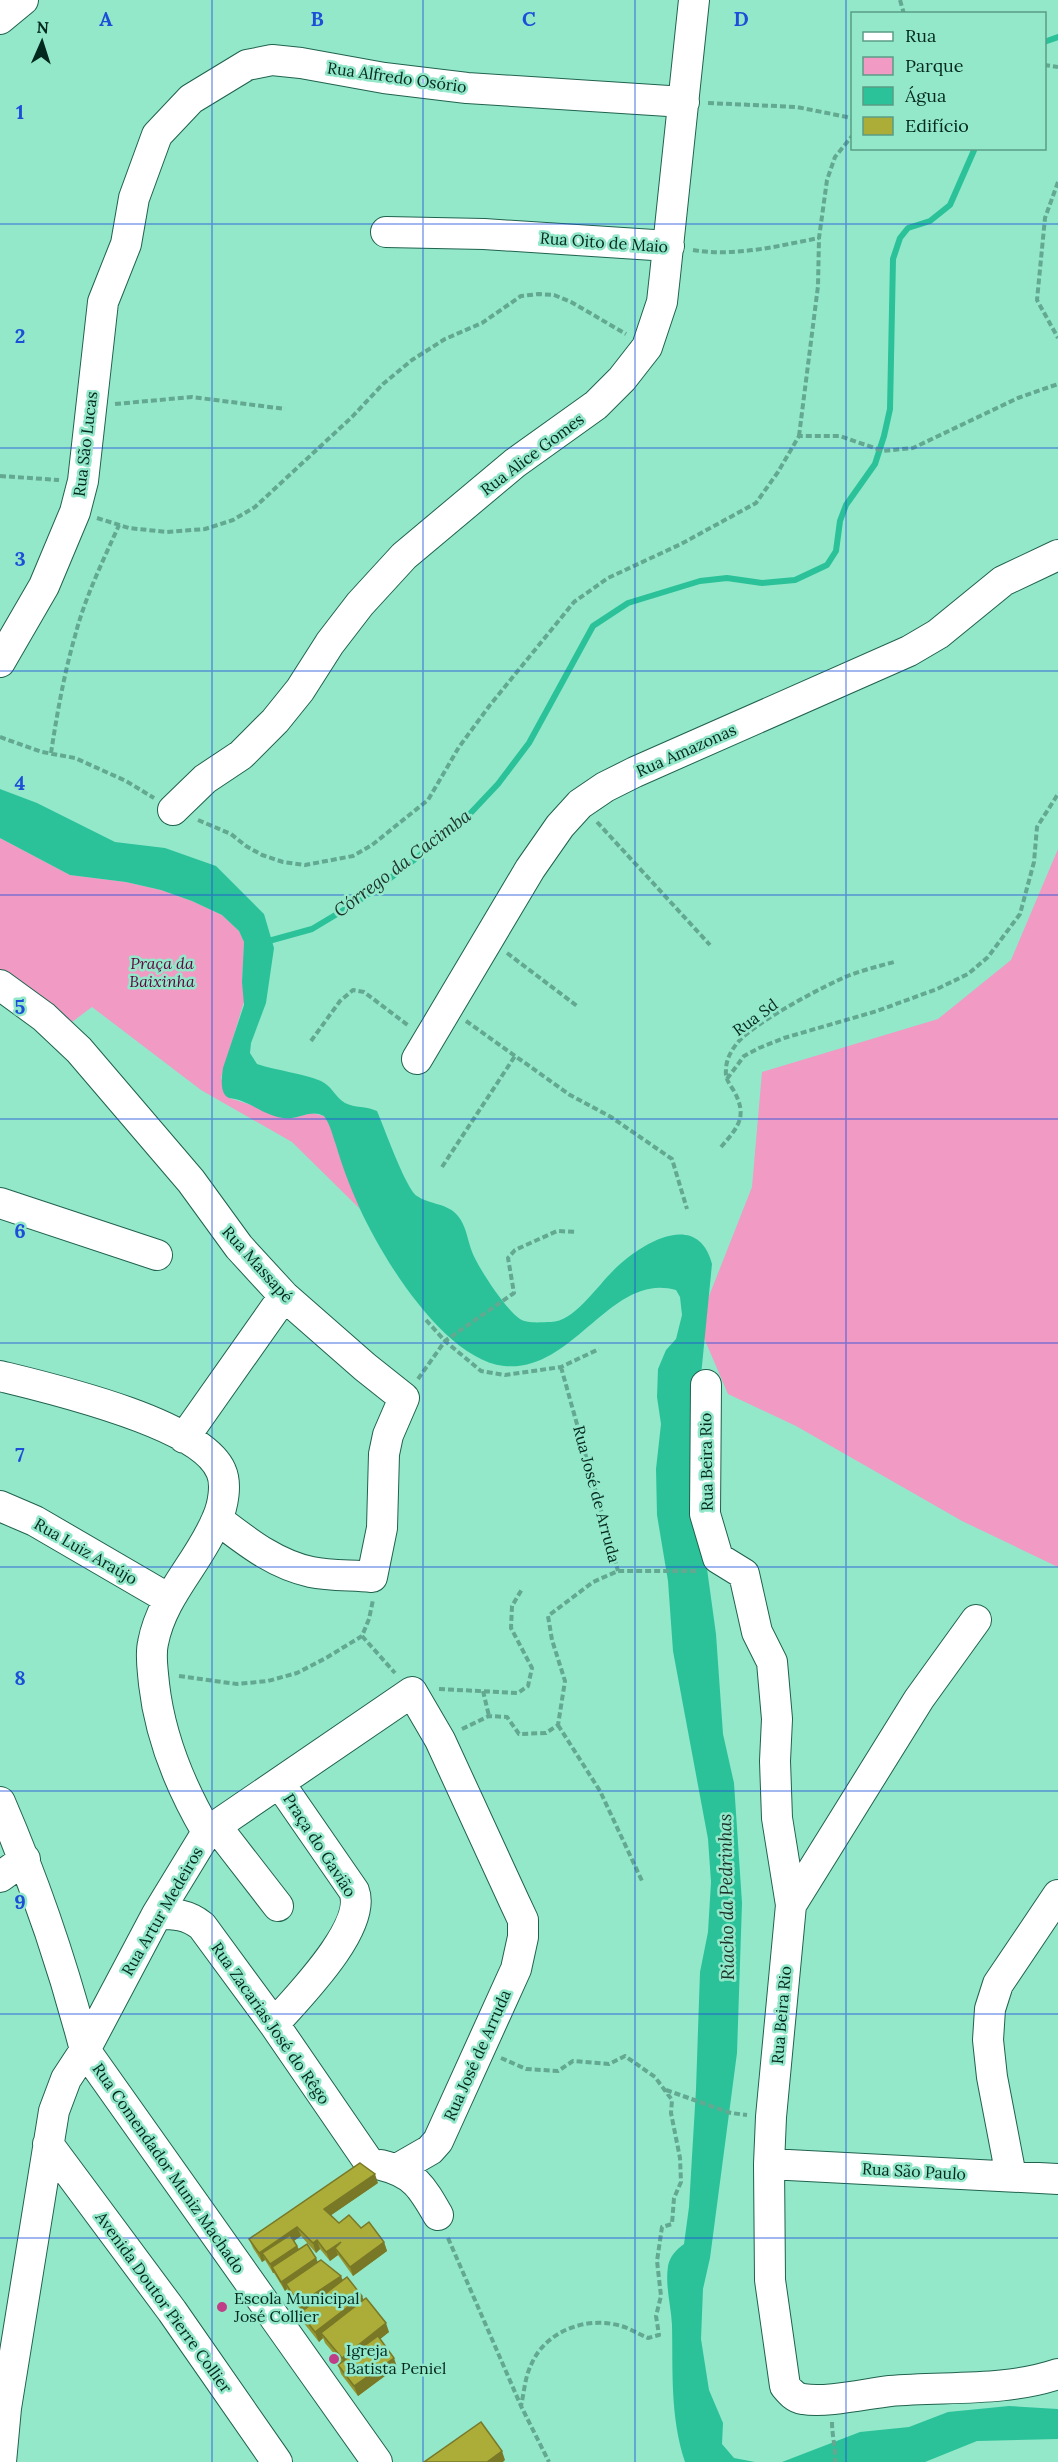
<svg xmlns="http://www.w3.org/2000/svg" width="1058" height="2462" font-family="Lora,serif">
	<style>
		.green { fill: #f09ac4 }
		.water { fill: #2bc299 }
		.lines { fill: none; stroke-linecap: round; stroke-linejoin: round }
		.stream { stroke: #2bc299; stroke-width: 6 }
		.minor-casing { stroke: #20624e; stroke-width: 32 }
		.path { stroke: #63a890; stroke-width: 4; stroke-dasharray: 6 3; stroke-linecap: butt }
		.minor { stroke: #fff; stroke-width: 30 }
		.wall { fill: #949430 }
		.shaded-wall { fill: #787827 }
		.building { fill: #acac38; stroke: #787827; stroke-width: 1.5 }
		.grid { fill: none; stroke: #1d4ed8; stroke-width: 1.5; stroke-opacity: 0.55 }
		.poi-dot { fill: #bf3e87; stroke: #93e8ca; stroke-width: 2 }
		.labels { text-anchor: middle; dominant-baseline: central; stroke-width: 5; stroke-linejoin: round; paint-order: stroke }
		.street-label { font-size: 16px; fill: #03291e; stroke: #93e8ca }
		.park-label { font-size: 16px; font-style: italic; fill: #61043f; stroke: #93e8ca }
		.poi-label { font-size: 16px; fill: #03291e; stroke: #93e8ca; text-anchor: start }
		.water-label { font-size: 18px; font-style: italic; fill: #1b322a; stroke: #93e8ca }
		.grid-label { font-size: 20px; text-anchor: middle; font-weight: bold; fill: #1d4ed8; stroke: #93e8ca; stroke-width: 5; stroke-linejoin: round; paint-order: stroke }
	</style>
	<rect width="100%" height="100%" fill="#93e8ca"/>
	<path class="green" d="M0 838 70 875 126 882 161 890 192 901 222 915 239 931 244 942 242 982 245 998 221 1078 229 1098 292 1118 312 1113 324 1116 332 1128 336 1145 360 1209 292 1142 201 1090 92 1007 72 1022 0 973Z
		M1058 849V1567L962 1521 796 1426 728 1394 698 1324 752 1187 762 1072 938 1019 1011 960Z"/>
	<path class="water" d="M0 789 37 803 115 842 165 848 216 866 264 914 274 948 266 1003 251 1043 250 1053 257 1064C278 1071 302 1073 321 1081 332 1086 335 1097 345 1103 355 1108 366 1106 377 1111 384 1127 406 1189 417 1196 430 1205 448 1203 458 1216 466 1226 467 1237 471 1249 476 1265 506 1310 520 1319 528 1324 542 1322 551 1322 573 1322 596 1288 610 1274 635 1247 697 1206 712 1264L699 1396 697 1496 716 1634 723 1734 734 1783 742 1903 737 2053 710 2258 703 2289 701 2339 709 2390 723 2423 722 2444 734 2458 755 2462H685C670 2417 673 2371 672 2325 671 2305 665 2286 668 2266 670 2256 676 2250 684 2244L689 2207 696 2089 700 1972 708 1932 711 1882 708 1839 673 1651 668 1581 657 1515 656 1469 661 1424 657 1397 658 1369 666 1350 676 1339 682 1315 680 1297 676 1290C611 1271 574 1373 504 1366 444 1359 383 1259 360 1209 351 1189 342 1166 336 1145 332 1134 331 1126 324 1116 313 1110 304 1116 292 1118 271 1120 257 1106 239 1100 234 1098 229 1100 225 1095 220 1088 222 1076 223 1068L244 1005 242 982 244 942 239 931 222 915 192 901 161 890 126 882 70 875 0 838Z
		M1009 2406 1058 2409V2439L977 2441 925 2462H772H782L860 2432 909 2427 948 2412Z"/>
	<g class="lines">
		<path class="stream" d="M1044 42 1058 37
			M265 942 312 929 357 902 404 868 465 819 498 784 529 743 593 626 628 603 700 581 727 578 762 583 795 580 827 565 836 551 840 521 846 505 875 464 884 436 890 409 893 259 900 238 908 228 930 221 950 205 975 148"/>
		<defs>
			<path id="minor" d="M0 19 23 0
				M386 232 484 234 669 246
				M0 662 44 586 75 512 83 481 103 302 126 244 134 198 157 135 191 99 247 65 272 60 301 63 384 78 467 88 684 102
				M173 810 205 779 241 755 275 721 300 690 330 643 360 604 404 556 515 463 596 405 622 379 647 347 662 302 665 275 694 0
				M0 985 44 1017 79 1050 191 1181 239 1247 284 1296 365 1367 404 1398 388 1435 384 1454 382 1528 372 1577C352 1575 330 1576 311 1572 274 1564 246 1541 217 1519
				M417 1059 530 869 560 826 580 804 605 787 635 772 909 651 938 634 1003 581 1058 555
				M0 1203 157 1255
				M0 1376C49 1388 201 1423 221 1471 227 1484 223 1506 217 1519 199 1563 162 1595 153 1643 150 1656 153 1671 154 1684 160 1737 180 1786 207 1832L157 1914 85 2050 66 2079 54 2111 6 2408 1 2462
				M706 1385 705 1514 718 1558 744 1574 757 1632 772 1662 777 1719 775 1761 777 1818 791 1905 771 2117 769 2164 770 2280 785 2386C790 2392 795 2398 803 2399 826 2403 865 2394 890 2391 945 2386 1005 2392 1058 2374
				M184 1438 284 1296
				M0 1506 35 1521 169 1599
				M0 1802C35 1883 63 1965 85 2050L377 2462
				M216 1826 278 1906
				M207 1832 412 1692 440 1740 515 1903 523 1920V1937L516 1969 438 2141 430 2150 397 2169
				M0 1877 25 1859
				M791 1905 919 1699 976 1620
				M157 1914C175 1914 187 1914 202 1926L274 2024 368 2161
				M274 2024C297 1998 368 1927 354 1891L280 1784
				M48 2144 172 2311 277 2462
				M769 2164 1058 2179
				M381 2165C414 2173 422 2187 438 2215
				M1011 2176 992 2077 988 2040 990 2009 998 1984 1058 1895"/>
		</defs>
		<use href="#minor" class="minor-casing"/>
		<path class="path" d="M900 0 904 14
			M1044 65 1058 67
			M708 103 797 107 852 118
			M1058 182 1045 218 1037 300 1058 338
			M693 250C735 257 778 246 819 238
			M115 404 192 397 285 409
			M799 436 818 286 819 238 827 180 835 157 852 136
			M0 476 59 480
			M97 518 129 528 167 532 205 529 233 520 255 507 352 417 383 384 412 360 445 339 482 323 521 296 539 294 554 295 571 302 626 334
			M0 737 42 752 75 758 126 781 154 798
			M51 753C57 714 64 674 75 636 85 597 103 561 119 525
			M198 820 231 834 246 846 262 855 283 862 305 865 353 856 372 845 428 800 459 747 490 705 574 602 608 578 681 544 756 503 778 472 799 436H840L883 451 913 448 1018 398 1058 384
			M597 822 710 945
			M507 953 577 1006
			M466 1021 570 1095 611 1117 672 1159 687 1209
			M311 1041 340 1001 353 990 364 992 409 1026
			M727 1079 744 1056 759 1048 784 1038 877 1011 937 989 968 974 988 957 1020 914 1034 862 1037 827 1058 794
			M721 1147C738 1127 748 1117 734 1091 729 1083 725 1079 726 1070 726 1059 732 1049 739 1041 756 1022 825 985 850 975 864 970 879 966 894 962
			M442 1167 515 1056
			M426 1320 445 1341 481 1371 505 1375 561 1367 599 1349
			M561 1367 618 1571
			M418 1379 445 1341 514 1293 508 1258 515 1250 557 1231 577 1232
			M362 1636 395 1673
			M179 1676 237 1684 268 1681 297 1673 326 1658 362 1636 369 1619 373 1600
			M439 1689 518 1693 528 1686 532 1668 511 1628 512 1606 522 1589
			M483 1691 489 1716
			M558 1725 600 1791 643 1883
			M462 1729 489 1716 507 1717 519 1734 546 1733 558 1725 565 1681 552 1640 548 1616 593 1582 618 1571H699
			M501 2058 526 2069 558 2071 573 2061 609 2064 625 2056 655 2077 672 2100 671 2113 680 2158 681 2182 674 2198 672 2224 662 2227 657 2261 661 2296 656 2316 659 2335 648 2338C641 2335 634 2331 627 2328 591 2314 546 2329 531 2365 525 2377 524 2393 521 2406
			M666 2090 731 2113 747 2115
			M448 2238 521 2406 549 2462
			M832 2422C832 2437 836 2447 835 2462"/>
		<use href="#minor" class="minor"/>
	</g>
	<path class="wall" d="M378 2183 331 2215 339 2223 361 2228 384 2242 387 2251 353 2276 338 2255 330 2261 320 2249 316 2253 301 2236 294 2241 299 2249 343 2280 364 2300 389 2332 380 2339 397 2367 358 2396 341 2374 338 2365 341 2362 325 2343 323 2338 319 2342 303 2322 300 2313 302 2312 289 2293 287 2289 285 2291 274 2273H273L265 2260 262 2262 253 2248 249 2239Z"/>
	<path class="shaded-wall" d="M375 2174 378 2183 327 2218 324 2209Z
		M297 2227 301 2236 266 2259 262 2253 265 2260 262 2262 259 2253Z
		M317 2240 320 2249 316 2253 313 2243Z
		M341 2242 335 2248 338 2255 330 2261 326 2252Z
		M384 2242 387 2251 353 2276 350 2267Z
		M297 2246 301 2255 272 2267 274 2273H273L270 2264Z
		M316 2258 320 2267 286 2284 287 2289 285 2291 281 2282Z
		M341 2276 345 2285 303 2313 299 2304Z
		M362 2296 366 2305 321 2333 323 2338 319 2342 315 2332Z
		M386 2323 389 2332 345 2367 342 2358Z
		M394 2358 397 2367 358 2396 354 2386Z
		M502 2451 505 2460 503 2462H487Z"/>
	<path class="building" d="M360 2163 375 2174 324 2209 339 2223 349 2215 361 2228 369 2222 384 2242 350 2267 335 2248 341 2242 326 2252 317 2240 313 2243 297 2227 259 2253 249 2239Z
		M290 2235 297 2246 270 2264 262 2253Z
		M307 2244 316 2258 281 2282 272 2267Z
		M321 2260 341 2276 299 2304 286 2284Z
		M347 2277 362 2296 315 2332 300 2313Z
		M366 2298 386 2323 342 2358 321 2333Z
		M378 2336 394 2358 354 2386 338 2365Z
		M481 2422 502 2451 487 2462H424Z"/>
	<path class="grid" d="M212 0V2462M423 0V2462M635 0V2462M846 0V2462M0 224H1058M0 448H1058M0 671H1058M0 895H1058M0 1119H1058M0 1343H1058M0 1567H1058M0 1791H1058M0 2014H1058M0 2238H1058"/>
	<g class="poi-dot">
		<circle cx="222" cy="2307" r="6"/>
		<circle cx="334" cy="2359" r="6"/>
	</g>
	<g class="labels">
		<g class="street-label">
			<text transform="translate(397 77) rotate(8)">Rua Alfredo Osório</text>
			<text transform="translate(604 242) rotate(4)">Rua Oito de Maio</text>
			<text transform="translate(85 444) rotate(-83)">Rua São Lucas</text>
			<text transform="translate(532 454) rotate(-37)">Rua Alice Gomes</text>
			<text transform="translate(686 750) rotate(-24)">Rua Amazonas</text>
			<text transform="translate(755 1017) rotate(-36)">Rua Sd</text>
			<text transform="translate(258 1264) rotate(48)">Rua Massapé</text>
			<text transform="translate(706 1462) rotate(-91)">Rua Beira Rio</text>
			<text transform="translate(597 1494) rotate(75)">Rua José de Arruda</text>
			<text transform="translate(86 1551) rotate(30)">Rua Luiz Araújo</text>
			<text transform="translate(320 1845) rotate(57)">Praça do Gavião</text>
			<text transform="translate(162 1911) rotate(-60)">Rua Artur Medeiros</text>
			<text transform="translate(781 2015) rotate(-85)">Rua Beira Rio</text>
			<text transform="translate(271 2023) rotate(55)">Rua Zacarias José do Rêgo</text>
			<text transform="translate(477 2055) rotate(-66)">Rua José de Arruda</text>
			<text transform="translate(169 2168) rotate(55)">Rua Comendador Muniz Machado</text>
			<text transform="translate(914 2171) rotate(3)">Rua São Paulo</text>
			<text transform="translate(164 2302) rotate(54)">Avenida Doutor Pierre Collier</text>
		</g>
		<g class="park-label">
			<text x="162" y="963">Praça da<tspan x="162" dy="18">Baixinha</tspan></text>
		</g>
		<g class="poi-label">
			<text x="234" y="2298">Escola Municipal<tspan x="234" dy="18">José Collier</tspan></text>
			<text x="346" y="2350">Igreja<tspan x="346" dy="18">Batista Peniel</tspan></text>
		</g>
		<g class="water-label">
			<text transform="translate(402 863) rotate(-37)">Córrego da Cacimba</text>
			<text transform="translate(726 1897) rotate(-91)">Riacho da Pedrinhas</text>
		</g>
	</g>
	<g class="grid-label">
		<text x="106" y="26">A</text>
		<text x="317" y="26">B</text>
		<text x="529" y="26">C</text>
		<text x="741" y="26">D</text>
		<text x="20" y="119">1</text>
		<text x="20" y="343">2</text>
		<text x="20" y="566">3</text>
		<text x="20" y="790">4</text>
		<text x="20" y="1014">5</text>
		<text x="20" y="1238">6</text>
		<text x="20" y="1462">7</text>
		<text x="20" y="1685">8</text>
		<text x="20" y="1909">9</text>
	</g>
	<rect x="851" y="12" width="195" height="138" fill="#93e8ca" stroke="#599c85" stroke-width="1.5"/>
	<rect x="863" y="32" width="30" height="9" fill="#ffffff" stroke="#599c85" stroke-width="1.5"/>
	<text x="905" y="42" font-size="18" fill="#03291e">Rua</text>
	<rect x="863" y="57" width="30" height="18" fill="#f09ac4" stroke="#599c85" stroke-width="1.5"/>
	<text x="905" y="72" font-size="18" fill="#03291e">Parque</text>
	<rect x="863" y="87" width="30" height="18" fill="#2bc299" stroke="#599c85" stroke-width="1.5"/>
	<text x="905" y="102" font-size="18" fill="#03291e">Água</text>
	<rect x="863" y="117" width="30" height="18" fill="#acac38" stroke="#599c85" stroke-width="1.5"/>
	<text x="905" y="132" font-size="18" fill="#03291e">Edifício</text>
	<g transform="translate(42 42) rotate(3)" stroke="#93e8ca" stroke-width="4.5" paint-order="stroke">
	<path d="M0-4.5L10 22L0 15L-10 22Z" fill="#03291e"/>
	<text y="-9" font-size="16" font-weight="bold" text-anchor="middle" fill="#03291e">N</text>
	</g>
</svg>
